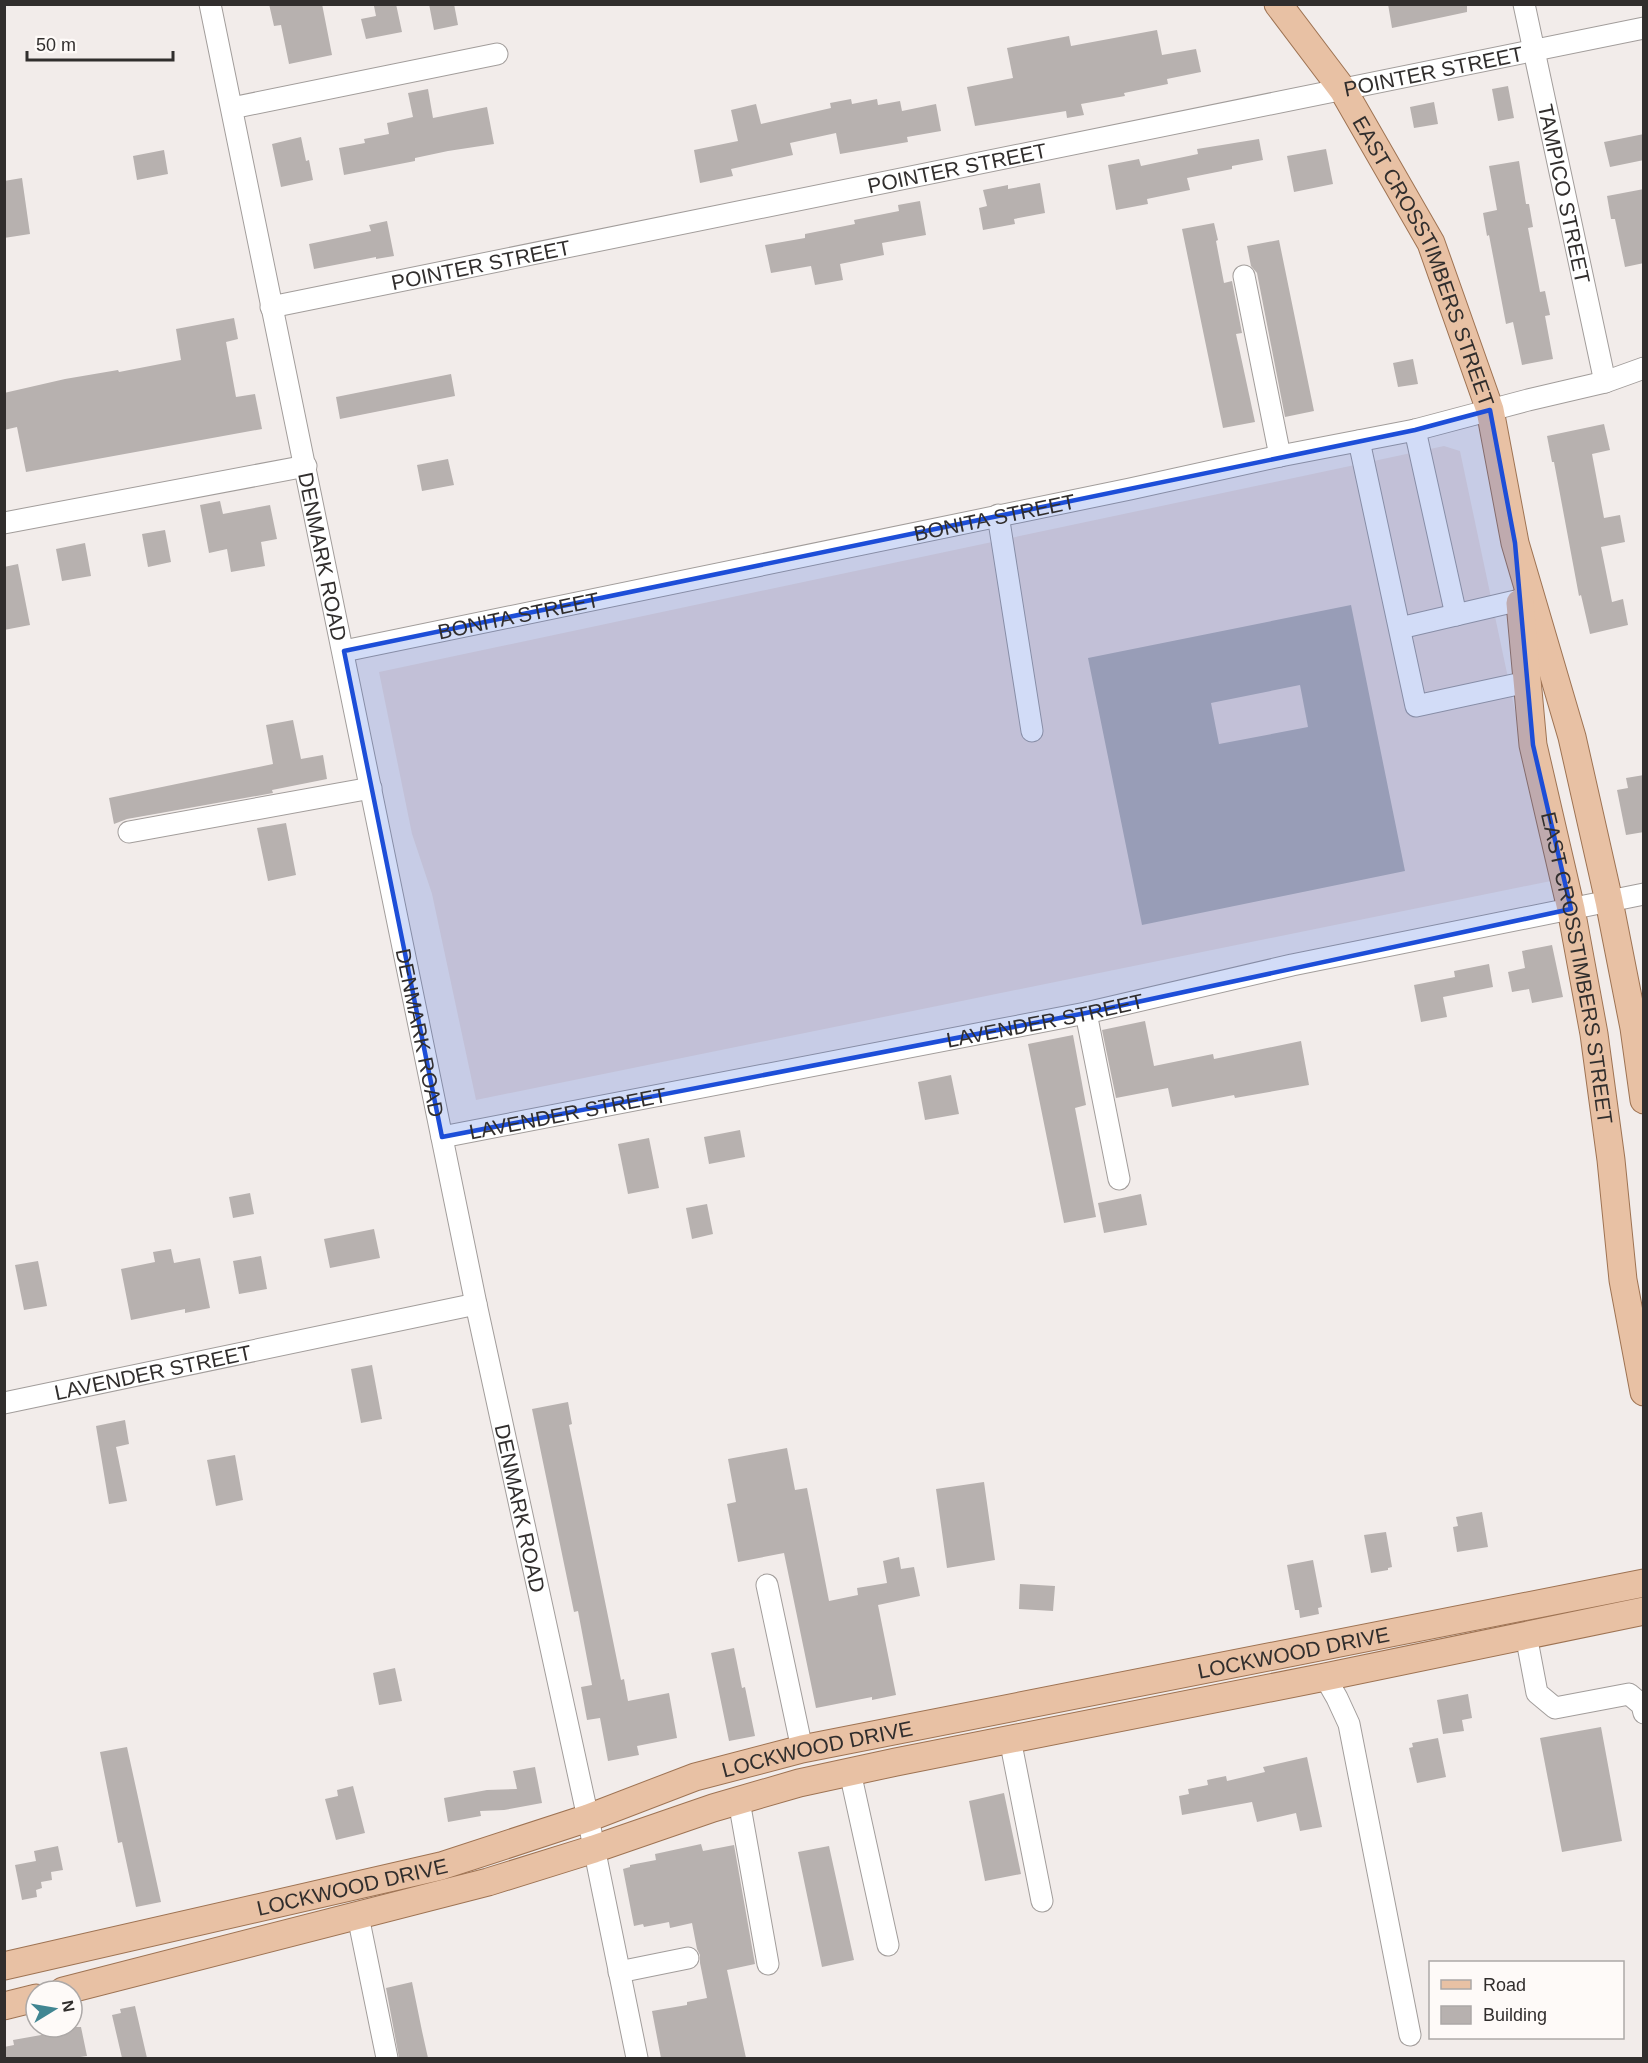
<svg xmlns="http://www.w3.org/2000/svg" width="1648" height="2063" font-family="Arial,sans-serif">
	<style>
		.built { fill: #ebddd8 }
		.building { fill: #b7b1af; fill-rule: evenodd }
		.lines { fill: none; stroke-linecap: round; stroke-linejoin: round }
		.minor-casing { stroke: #a29d9b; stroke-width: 23 }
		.major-casing { stroke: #9e7353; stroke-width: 29 }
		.minor { stroke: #fff; stroke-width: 21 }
		.major { stroke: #e8c1a4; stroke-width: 27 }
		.marked { fill: #1d4ed8; fill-opacity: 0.2; stroke: #1d4ed8; stroke-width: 4.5; stroke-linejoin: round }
		.labels { text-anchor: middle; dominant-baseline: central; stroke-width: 5; stroke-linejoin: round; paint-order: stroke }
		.street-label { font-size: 21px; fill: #312e2d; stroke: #fefaf8 }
	</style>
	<rect width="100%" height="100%" fill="#f2ecea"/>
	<path class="built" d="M1444 446 1460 451 1551 881 476 1100 432 894 412 834 379 672Z"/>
	<path class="building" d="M269 4H322L332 55 289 64 281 25 274 26Z
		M382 4H396L402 32 366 39 361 19 376 16 374 6Z
		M429 4H454L458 25 434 30Z
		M1388 4H1467V12L1392 28Z
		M1157 30 1162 55 1196 49 1201 72 1167 79 1168 84 1124 93 1125 96 1081 104 1084 115 1067 118 1066 111 975 126 967 87 1013 78 1007 48 1069 36 1071 46Z
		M1508 86 1514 118 1498 121 1492 89Z
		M428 89 433 118 487 107 494 144 448 151 415 158V161L344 175 339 148 365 143 364 139 389 134 387 123 413 117 408 93Z
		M851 99 852 104 877 99 878 105 900 101 902 111 936 104 941 131 907 137 908 142 840 154 836 133 790 143 793 155 731 169 733 176 700 183 694 150 738 141 731 110 756 104 761 124 831 108 830 103Z
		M1434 102 1438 124 1414 128 1410 107Z
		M1644 134V160L1610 167 1604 142Z
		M301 137 306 161 309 160 313 180 281 187 272 144Z
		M1259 139 1263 160 1232 166V169L1187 178 1190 190 1147 199 1148 204 1116 210 1108 165 1139 159 1141 166 1198 154 1197 149Z
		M1326 149 1333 184 1294 192 1287 156Z
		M164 150 168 174 137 180 133 156Z
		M1519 161 1526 204H1529L1533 227 1528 228 1540 292 1545 291 1550 315 1545 316 1553 359 1522 365 1513 322 1506 324 1489 235 1487 236 1483 213 1497 210 1489 166Z
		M22 178 30 234 4 238V181Z
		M1040 183 1045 213 1014 219 1015 224 983 230 979 208 987 206 983 190 1008 185V189Z
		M1644 189V263L1625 267 1615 219H1611L1607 196Z
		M920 201 926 235 882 243 884 255 840 264 843 280 815 285 811 266 771 273 765 245 805 238V234L855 224 854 220 899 211 898 205Z
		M387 221 394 256 376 259V257L314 269 309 244 371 231 369 225Z
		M1214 223 1218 240 1216 241 1224 283 1232 281 1242 333 1236 334 1255 422 1223 428 1182 229Z
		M1279 240 1314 411 1285 417 1257 273 1251 266 1247 246Z
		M234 318 238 339 226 342 236 397 255 394 262 429 26 472 17 427 4 430V393L65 379 118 370 119 372 181 360 176 329Z
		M1413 359 1418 384 1398 387 1393 363Z
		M451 374 455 396 340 419 336 397Z
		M1604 424 1610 450 1592 454 1604 518 1620 515 1625 542 1601 547 1612 602 1623 599 1628 625 1590 634 1581 595 1579 596 1554 462H1552L1547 436Z
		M448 459 454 485 422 491 417 465Z
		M220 501 223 514 270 505 277 539 261 542 265 566 231 572 227 549 209 553 200 505Z
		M165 530 171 562 148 567 142 534Z
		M85 543 91 576 62 581 56 549Z
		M18 564 30 625 4 630V567Z
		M1351 605 1405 871 1142 925 1088 658ZM1300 685 1308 727 1219 744 1211 703Z
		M293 720 301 759 323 755 327 779 272 790 273 793 127 819 114 824 109 798 273 764 266 725Z
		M1644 775V832L1626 835 1617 790 1628 788 1626 778Z
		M286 823 296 875 268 881 257 828Z
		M1552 945 1563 997 1532 1003 1529 989 1512 992 1508 972 1525 968 1522 951Z
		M1489 964 1493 987 1443 997 1447 1017 1421 1022 1414 985 1455 977 1454 971Z
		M1145 1021 1154 1066 1213 1054 1214 1059 1301 1041 1309 1085 1235 1098 1234 1095 1172 1107 1168 1088 1116 1098 1102 1030Z
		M1073 1035 1086 1105 1075 1108 1096 1217 1064 1223 1028 1044Z
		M951 1075 959 1114 925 1120 918 1082Z
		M740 1130 745 1157 709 1164 704 1137Z
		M649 1138 659 1188 628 1194 618 1144Z
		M250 1193 254 1214 233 1218 229 1197Z
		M1141 1194 1147 1225 1104 1233 1098 1203Z
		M707 1204 713 1234 692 1239 686 1208Z
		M374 1229 380 1258 330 1268 324 1239Z
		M171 1249 174 1263 200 1258 210 1308 185 1313V1309L131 1320 121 1269 155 1262 153 1252Z
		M261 1256 267 1289 239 1294 233 1261Z
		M38 1261 47 1306 24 1310 15 1265Z
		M372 1365 382 1419 361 1423 351 1369Z
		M568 1402 572 1424 569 1425 621 1680 624 1679 628 1701 669 1693 677 1738 637 1746 639 1755 608 1761 600 1718 587 1720 581 1687 592 1685 578 1611 574 1612 532 1409Z
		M125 1420 129 1444 116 1447 127 1501 109 1504 96 1426Z
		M787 1448 795 1490 807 1488 829 1601 858 1595 857 1588 887 1583 883 1561 899 1557 901 1569 914 1567 920 1596 878 1605 896 1695 872 1700V1697L816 1708 784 1553 738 1562 727 1504 736 1502 728 1459Z
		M235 1455 243 1500 216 1506 207 1460Z
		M984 1482 995 1560 947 1568 936 1489Z
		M1482 1512 1488 1547 1457 1552 1453 1527 1458 1526 1456 1517Z
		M1386 1532 1392 1567 1388 1568V1570L1371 1573 1364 1535Z
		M1313 1560 1322 1607 1318 1608 1319 1614 1300 1618 1299 1610H1295L1287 1565Z
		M1020 1584 1055 1586 1053 1611 1019 1609Z
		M734 1648 742 1688 745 1687 755 1736 729 1741 711 1653Z
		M395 1668 402 1701 379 1705 373 1673Z
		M1468 1694 1472 1718 1462 1720 1464 1731 1443 1734 1437 1700Z
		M1601 1727 1622 1841 1562 1852 1540 1738Z
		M1438 1738 1446 1777 1417 1783 1409 1748 1413 1747 1412 1743Z
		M127 1747 161 1902 136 1907 122 1842 118 1843 100 1752Z
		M1307 1757 1322 1827 1300 1831 1296 1813 1257 1822 1252 1802 1182 1815 1179 1796 1189 1794 1188 1789 1208 1785 1207 1780 1226 1776 1227 1781 1265 1772 1263 1767Z
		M535 1767 542 1803 504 1810 480 1811 481 1816 448 1822 444 1798 487 1790 517 1789 513 1771Z
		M353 1786 365 1833 336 1840 325 1799 338 1796 337 1790Z
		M1004 1793 1021 1874 985 1881 969 1801Z
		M701 1844 703 1851 734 1845 755 1964 727 1970 746 2058H661L652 2011 687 2005V2002L707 1998 700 1963V1955L697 1949 692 1923 670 1928 669 1922 644 1927 643 1924 634 1926 623 1869 630 1867V1865L656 1860 655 1854Z
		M58 1846 63 1870 51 1872 52 1880 41 1882 42 1888 36 1890 37 1897 22 1900 15 1865 36 1861 34 1851Z
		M829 1846 854 1960 822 1967 798 1852Z
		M412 1982 422 2031 428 2058H399L386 1988Z
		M135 2006 147 2058H122L112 2015 121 2013 120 2009Z
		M57 2027H81L87 2056 73 2058H4V2047L14 2045 13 2040 58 2032Z"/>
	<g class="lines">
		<defs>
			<g id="minor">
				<path id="s1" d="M210 4 476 1304 588 1818 637 2058"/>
				<path id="s2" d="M1524 4 1605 382"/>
				<path d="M232 108 497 54"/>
				<path d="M1244 276 1280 456"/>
				<path id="s3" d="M271 307 1644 28"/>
				<path d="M1415 430 1456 615"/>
				<path d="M1359 441 1416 706 1527 682"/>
				<path d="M998 515 1032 731"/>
				<path d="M4 523 306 466"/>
				<path d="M1400 628 1520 600"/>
				<path id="s4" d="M344 651 1130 489 1280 456 1415 430 1528 400 1605 382 1644 368"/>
				<path d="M129 832 371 788"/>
				<path d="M1086 1013 1119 1179"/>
				<path id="s5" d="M442 1137 1086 1013 1292 965 1644 894"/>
				<path id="s6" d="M4 1403 476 1304"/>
				<path d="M767 1585 802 1749"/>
				<path d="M1526 1635 1537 1693 1555 1708 1629 1694 1642 1705 1644 1713"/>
				<path d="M1325 1677 1337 1698 1349 1724 1410 2035"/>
				<path d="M1010 1739 1042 1901"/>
				<path d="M850 1772 888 1945"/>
				<path d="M739 1801 768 1964"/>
				<path d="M358 1916 387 2058"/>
				<path d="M619 1972 688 1958"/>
			</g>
			<g id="major">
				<path id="s7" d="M1278 4 1343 90 1431 243 1490 410 1515 543 1572 737 1609 901 1634 1028 1644 1100"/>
				<path id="s8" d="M1520 603 1533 745 1571 909 1594 1034 1611 1160 1623 1280 1644 1392"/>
				<path id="s9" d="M4 1966 441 1866 588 1818 695 1777 802 1749 1644 1583"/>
				<path d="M63 1991 488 1882 594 1849 713 1808 799 1783 896 1762 1325 1677 1644 1611"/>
				<path d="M4 2006 36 1998"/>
			</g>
		</defs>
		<use href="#minor" class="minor-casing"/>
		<use href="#major" class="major-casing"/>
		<use href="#minor" class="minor"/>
		<use href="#major" class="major"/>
	</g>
	<path class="marked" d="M1490 410 1515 543 1533 745 1571 909 1086 1013 442 1137 344 651 1415 430Z"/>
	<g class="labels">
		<g class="street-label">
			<text stroke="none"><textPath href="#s3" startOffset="1186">POINTER STREET</textPath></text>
			<text stroke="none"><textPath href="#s3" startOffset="700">POINTER STREET</textPath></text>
			<text stroke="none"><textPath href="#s2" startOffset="194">TAMPICO STREET</textPath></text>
			<text stroke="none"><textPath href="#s7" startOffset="298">EAST CROSSTIMBERS STREET</textPath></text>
			<text stroke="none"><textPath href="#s3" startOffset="214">POINTER STREET</textPath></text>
			<text stroke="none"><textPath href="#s4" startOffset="664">BONITA STREET</textPath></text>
			<text stroke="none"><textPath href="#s1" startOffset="564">DENMARK ROAD</textPath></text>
			<text stroke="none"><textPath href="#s4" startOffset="178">BONITA STREET</textPath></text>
			<text stroke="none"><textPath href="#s8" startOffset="370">EAST CROSSTIMBERS STREET</textPath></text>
			<text stroke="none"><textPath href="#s5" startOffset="614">LAVENDER STREET</textPath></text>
			<text stroke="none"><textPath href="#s1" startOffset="1050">DENMARK ROAD</textPath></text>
			<text stroke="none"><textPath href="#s5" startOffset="128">LAVENDER STREET</textPath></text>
			<text stroke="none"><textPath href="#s6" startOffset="152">LAVENDER STREET</textPath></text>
			<text stroke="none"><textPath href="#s1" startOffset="1536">DENMARK ROAD</textPath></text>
			<text stroke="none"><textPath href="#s9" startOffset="1329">LOCKWOOD DRIVE</textPath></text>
			<text stroke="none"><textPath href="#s9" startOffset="843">LOCKWOOD DRIVE</textPath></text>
			<text stroke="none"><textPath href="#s9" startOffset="357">LOCKWOOD DRIVE</textPath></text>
		</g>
	</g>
	<rect width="1648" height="2063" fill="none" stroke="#312e2d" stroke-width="12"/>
	<rect x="1429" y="1961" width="195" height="78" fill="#fefaf8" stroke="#aca8a7" stroke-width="1.5"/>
	<rect x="1441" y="1980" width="30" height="9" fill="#e8c1a4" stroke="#aca8a7" stroke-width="1.5"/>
	<text x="1483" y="1991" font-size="18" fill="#312e2d">Road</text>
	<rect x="1441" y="2006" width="30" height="18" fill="#b7b1af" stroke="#aca8a7" stroke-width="1.5"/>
	<text x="1483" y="2021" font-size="18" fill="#312e2d">Building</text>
	<g transform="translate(54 2009) rotate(79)"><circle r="28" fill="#fefaf8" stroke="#aca8a7" stroke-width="1.5"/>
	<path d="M0-4.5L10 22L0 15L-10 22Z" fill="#418692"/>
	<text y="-9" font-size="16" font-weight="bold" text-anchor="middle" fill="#312e2d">N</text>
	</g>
	<path d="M27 51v9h146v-9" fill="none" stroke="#312e2d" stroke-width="3"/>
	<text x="36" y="51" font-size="18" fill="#312e2d" stroke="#fefaf8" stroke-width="4.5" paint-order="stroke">50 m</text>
</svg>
